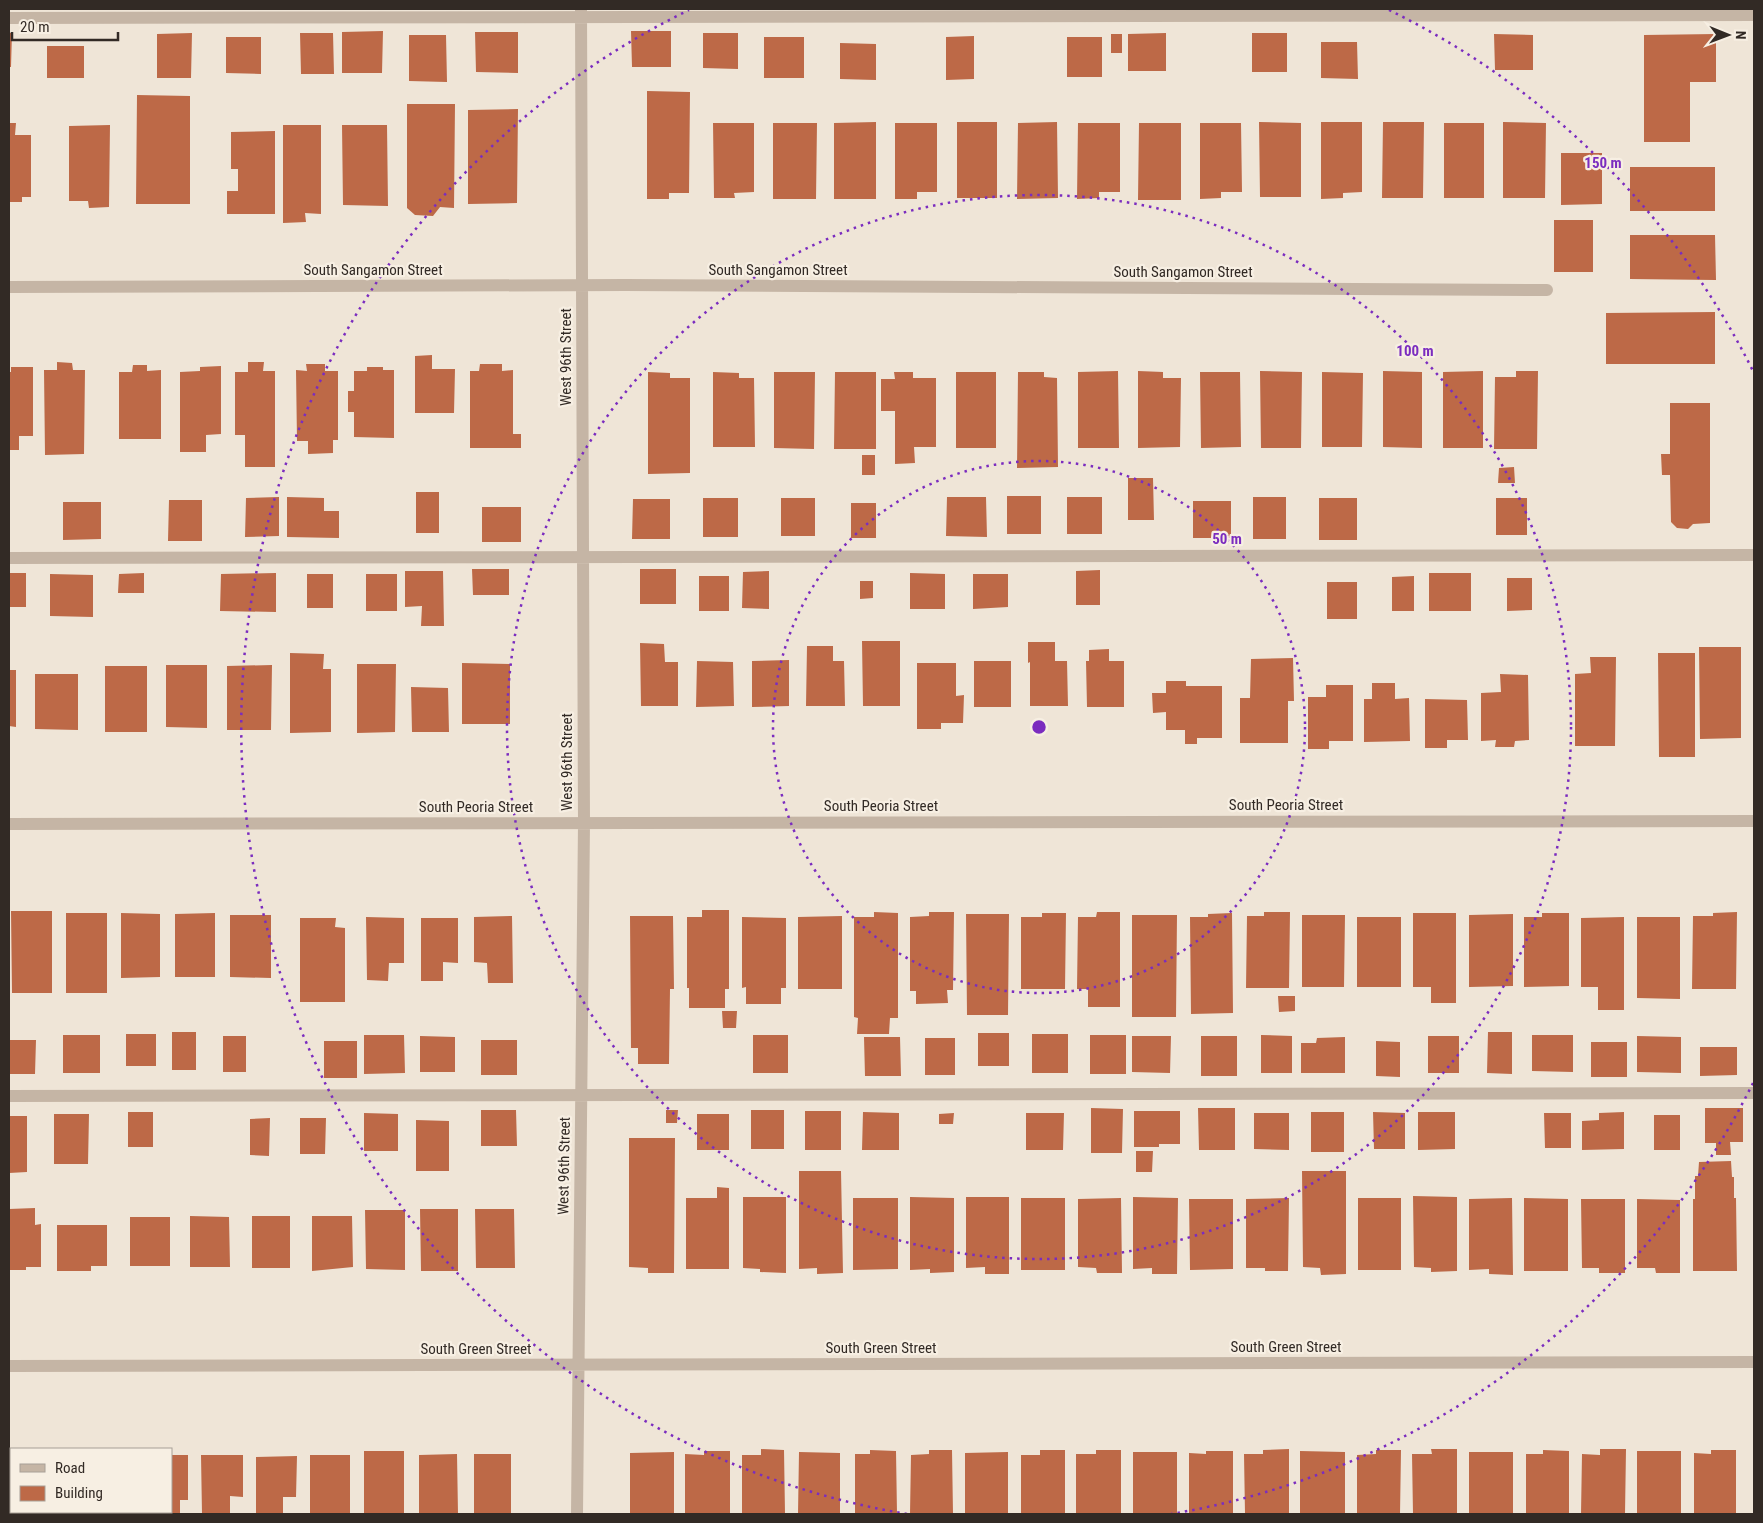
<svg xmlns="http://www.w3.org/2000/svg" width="1763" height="1523" font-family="'Roboto Condensed',sans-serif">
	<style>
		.building { fill: #bd6947 }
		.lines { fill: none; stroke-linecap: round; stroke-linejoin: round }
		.minor { stroke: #c5b5a5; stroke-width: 12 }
		.ring { fill: none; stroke: #7b2cbf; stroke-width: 2.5; stroke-dasharray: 2.5 5 }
		.labels { text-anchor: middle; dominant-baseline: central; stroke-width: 4.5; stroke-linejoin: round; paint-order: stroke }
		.street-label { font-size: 15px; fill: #322a25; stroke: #f7efe3 }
		.centre { fill: #7b2cbf; stroke: #f7efe3; stroke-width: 2.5 }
		.ring-label { font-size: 15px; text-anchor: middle; font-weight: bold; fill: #7b2cbf; stroke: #f7efe3; stroke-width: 4.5; stroke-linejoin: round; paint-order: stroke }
	</style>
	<rect width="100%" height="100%" fill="#efe5d7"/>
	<path class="building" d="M383 31 382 73H342V32Z
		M631 31H671V67H632Z
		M475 32H518V73L476 72Z
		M9 33H12L11 67H9Z
		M192 33 191 78H157V34Z
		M300 33H333L334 74H301Z
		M703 33H738V69L703 68Z
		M1166 33V71H1128V34Z
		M1252 33H1287V72H1252Z
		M1111 34H1122V53H1111Z
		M1494 34 1533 35V70H1495Z
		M1716 34V82H1690V142H1644V35Z
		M409 35H446L447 82 409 81Z
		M974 36V79L946 80V37Z
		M226 37H261V74L226 73Z
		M764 37H804V78H764Z
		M1067 37H1102V77H1067Z
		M1321 42H1357L1358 79 1321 78Z
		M840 43 876 44V80L840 79Z
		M47 46H84V78H47Z
		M647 91 690 92 689 193H669V199H647Z
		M137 95 190 96V204H136Z
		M407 104H455L454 208 440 207 433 216 415 215 407 208Z
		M518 109 517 203 468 204V110Z
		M876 122V199H834V123Z
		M957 122H997V198H957Z
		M1057 122 1058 198 1017 199 1018 123Z
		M1259 122 1301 123V197H1260Z
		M1321 122H1362V192L1343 193V198L1321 199Z
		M1383 122H1424L1423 198H1382Z
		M1503 122 1546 123 1545 198H1503Z
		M9 123H16L15 135H31V197H22V202H9Z
		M713 123H754V192L734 193 735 198H714Z
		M773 123H817L816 199H773Z
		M895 123H937V192H917V199H895Z
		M1078 123H1120V192H1099V198L1077 199Z
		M1139 123H1181V200H1138Z
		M1200 123H1241L1242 192H1221V198L1200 199Z
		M1444 123H1484V198H1444Z
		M110 125 109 207 89 208 88 201H69V126Z
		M283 125H321V214L305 213 306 222 283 223Z
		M342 125H387L388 206 343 205Z
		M275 131V214H227V191H238V169H231V132Z
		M1561 153H1602V204L1561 205Z
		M1630 167H1715V211H1630Z
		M1554 220H1593V272H1554Z
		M1630 235H1715L1716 280 1630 279Z
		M1715 312V364H1606V313Z
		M432 355V369H455L454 413H415V356Z
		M57 362 72 363 73 370H85L84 454 45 455 44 370H57Z
		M248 362H264L263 371H275V467H245V435H235V372H248Z
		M306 364H325V371H338V440H333V453L308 454V441H297L296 370 307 371Z
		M480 364H502V371L513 370V434H521V448H470V371H479Z
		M133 365H147V371L161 370V439H119V372H132Z
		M221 366V434L206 435V452H180V372L200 371V367Z
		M11 367H33V436H19V450H9V372H11Z
		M367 367H383V370H394V438L354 437V412H348V391H354V371H367Z
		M1118 371 1119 448H1078V372Z
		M1138 371 1163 372V378H1181L1180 447 1138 448Z
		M1260 371 1302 372 1301 448H1261Z
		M1383 371 1422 372V448L1383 447Z
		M1483 371V448H1443V372Z
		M1516 371H1538L1537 449H1494L1495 377H1516Z
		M648 372 670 373V378H690V473L648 474Z
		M713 372 739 373V378H754L755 447H713Z
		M774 372H815L814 449 774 448Z
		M835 372H876V449H834Z
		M894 372H913V378H936V447H914L915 463 895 464V411H881V379H895Z
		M956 372H996V448H956Z
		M1018 372H1044V377L1057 378 1058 467 1017 468Z
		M1200 372H1240L1241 447 1201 448Z
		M1322 372 1363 373 1362 447H1322Z
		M1670 403H1710V523L1693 524 1688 529 1677 528 1671 522 1670 475H1662L1661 454H1670Z
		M862 455H875V475H862Z
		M1514 467 1515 483H1498L1499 468Z
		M1128 478H1153L1154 520H1128Z
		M416 492H439V533H416Z
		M1007 496H1041V534H1007Z
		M279 497V536L245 537 246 498Z
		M287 497 324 498V511H339V538L287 537Z
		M947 497H986L987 537 946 536Z
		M1067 497H1102V534H1067Z
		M1253 497H1286V539H1253Z
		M703 498H738V537H703Z
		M781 498H815V536H781Z
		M1319 498H1357V540H1319Z
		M1496 498H1527V535H1496Z
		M633 499H670V539H632Z
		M169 500H202V541H168Z
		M1193 501H1231V538H1193Z
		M63 502H101V539L63 540Z
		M851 503H876V538H851Z
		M482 507H521V542H482Z
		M472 569H509V595H473Z
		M640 569H676V604H640Z
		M1100 570V605H1076V571Z
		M405 571H443L444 626H421L422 606 405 607Z
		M769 571V609L742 608 743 572Z
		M9 573H26V607H9Z
		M144 573V593H118L119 574Z
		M276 573V612L220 611 221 574Z
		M910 573 945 574V609H910Z
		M1429 573H1471V611H1429Z
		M50 574 93 575V617L50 616Z
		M307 574H333V608H307Z
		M366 574H397V611H366Z
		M973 574H1008V607L973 609Z
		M699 576H729V611H699Z
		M1414 576V611H1392V577Z
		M1507 578H1532V610L1507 611Z
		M860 581H873V598L860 599Z
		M1327 582H1357V619H1327Z
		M862 641H900V706H863Z
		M1028 642H1055V661H1067L1068 706H1030V662L1028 663Z
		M640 643 664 644 665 662H678V706H641Z
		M807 646H833V661H844L845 706H806Z
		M1699 647H1741V738L1700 739Z
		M1109 649V661H1124V707H1087L1086 661H1089V650Z
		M290 653 324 654 323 669H331V732L290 733Z
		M1658 653H1695V757H1659Z
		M1590 657H1616L1615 746H1575V674L1591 673Z
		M1293 658 1294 701H1288V743H1240V698H1250L1251 659Z
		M789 660V706L752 707V661Z
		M697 661 733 662 734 706 696 707Z
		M974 661H1011V707H974Z
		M462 663 510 664V724H462Z
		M917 663H956V696L964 695 963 723H941V729H917Z
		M357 664H396L395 732 357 733Z
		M166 665H207V728L166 727Z
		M272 665 271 730H227V666Z
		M105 666H147V732H105Z
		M9 670H16V727L9 726Z
		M35 674H78V730L35 729Z
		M1500 674 1528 675 1529 740 1515 741 1514 747H1495L1496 740 1481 741V693L1501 692Z
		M1166 681H1186V686H1222V738H1197V744H1185V730H1166V712L1153 713 1152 693H1166Z
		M1372 683H1395V699L1409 698 1410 741 1364 742V699H1372Z
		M1326 685H1353V741H1329V749H1308V697H1326Z
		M411 687 448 688 449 732H412Z
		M1425 699 1467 700 1468 740H1447V748H1425Z
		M702 910H729V989H725V1008H689V988H687V917H702Z
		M11 911H52V993H12Z
		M874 912 898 913V1018H890L889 1034H857L858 1018 854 1017V917H874Z
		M929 912H954L953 990H947L948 1003 916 1004V991H910V917L929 916Z
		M1097 912H1120V1007H1088V989H1077L1078 917H1096Z
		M1264 912H1290L1289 988H1246L1247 916H1264Z
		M1737 912 1736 989H1692L1693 916H1713V913Z
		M66 913H107V993H66Z
		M121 913 160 914V977L121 978Z
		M215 913V977H175V914Z
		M1042 913H1066L1065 989H1021V917H1042Z
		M1232 913 1233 1013 1191 1014 1190 917H1208V914Z
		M1413 913H1456V1003H1431V987H1413Z
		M1542 913H1569V986L1524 987V917H1542Z
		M966 914H1009L1008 1015H967Z
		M1513 914V986L1469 987V915Z
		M230 915H271V978L230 977Z
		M1132 915H1177L1176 1017H1132Z
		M1302 915H1345L1344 987H1302Z
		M512 916 513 983H488L487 963 474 962V917Z
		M630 916H673L674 989H670L669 1064H638V1048H631Z
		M842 916V989H798V917Z
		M366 917 404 918V963H389L388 981 367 980Z
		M742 917 786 918V988H781V1004H746V987L742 988Z
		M1357 917H1401V987H1357Z
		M1624 917V1010H1598V987H1581V918Z
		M1637 917H1680V999L1637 998Z
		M300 918H336L335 927 345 928V1002H300Z
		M421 918H458V963L443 962V981H421Z
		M1278 996H1295V1011L1279 1012Z
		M722 1011H737L736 1028H723Z
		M172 1032H196V1070H172Z
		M1488 1032H1512V1074L1487 1073Z
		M978 1033H1009V1066H978Z
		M126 1034H156V1066H126Z
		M1032 1034H1068V1073H1032Z
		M63 1035H100V1073H63Z
		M364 1035H404L405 1073 364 1074Z
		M753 1035H788V1073H753Z
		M1090 1035H1126V1074H1090Z
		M1261 1035 1292 1036V1073H1261Z
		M1532 1035H1573V1072L1532 1071Z
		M223 1036H246V1072H223Z
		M420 1036 455 1037V1072H420Z
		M1132 1036H1171L1170 1073 1132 1072Z
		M1201 1036H1237V1076H1201Z
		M1428 1036H1459V1073H1428Z
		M1637 1036 1681 1037V1073L1637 1072Z
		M864 1037H900L901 1076H865Z
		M1345 1037V1073H1301V1043H1316L1317 1038Z
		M925 1038H955V1075H925Z
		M10 1040H36L35 1074H10Z
		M481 1040H517V1075H481Z
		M324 1041H357V1078H324Z
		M1376 1041 1400 1042V1077L1376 1076Z
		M1591 1042H1627V1077H1591Z
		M1700 1047H1737V1075L1700 1076Z
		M1091 1108 1123 1109 1122 1153H1091Z
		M1198 1108H1235V1150H1199Z
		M1705 1108H1743V1142H1730L1731 1155H1716V1143H1705Z
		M481 1110H516L517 1146H481Z
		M666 1110H678L677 1123H666Z
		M751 1110H784V1149H751Z
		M805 1111H841V1150H805Z
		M1134 1111H1180V1144H1159V1147H1134Z
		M128 1112H153V1147H128Z
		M863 1112 899 1113V1150H862Z
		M1311 1112H1344V1152H1311Z
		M1373 1112 1405 1113V1149H1374Z
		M1418 1112H1455V1149L1418 1150Z
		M1624 1112V1149L1582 1150V1121L1599 1120V1113Z
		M364 1113 398 1114V1151H364Z
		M954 1113 953 1124H939V1114Z
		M1026 1113H1064L1063 1150H1026Z
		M1254 1113H1289V1150L1254 1149Z
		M1544 1113H1571V1148H1545Z
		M54 1114H89L88 1164H54Z
		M697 1114H729V1150H697Z
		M1654 1115H1680V1150H1654Z
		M9 1116H27V1172L9 1173Z
		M270 1118 269 1156 250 1155V1119Z
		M300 1118H326L325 1154H300Z
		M416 1120 449 1121V1171H416Z
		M629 1138H675L674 1273H648V1268L629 1267Z
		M1136 1151H1153L1152 1172H1136Z
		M1731 1161 1732 1177H1734V1198H1736L1737 1271H1693V1199H1695V1176H1698L1699 1162Z
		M799 1171H841L843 1273 817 1274V1268L799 1269Z
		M1302 1171H1346V1274L1321 1275 1320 1268 1303 1267Z
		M717 1187 729 1188V1269H686V1198H717Z
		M1413 1196 1457 1197V1271L1431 1272V1268L1414 1267Z
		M743 1197H786V1273L760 1272V1269L743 1268Z
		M910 1197 954 1198V1272L930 1273V1269L910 1270Z
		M966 1197H1009V1274H985V1267L966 1268Z
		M1133 1197 1178 1198 1177 1274H1152V1268L1133 1269Z
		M853 1198H898V1269L853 1270Z
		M1021 1198H1065V1270H1021Z
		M1121 1198 1122 1273H1097L1096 1268 1078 1267V1199Z
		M1289 1198 1288 1271H1265V1268H1246V1199Z
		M1358 1198H1401V1270H1358Z
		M1512 1198 1513 1275 1489 1274V1269L1469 1270V1199Z
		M1524 1198 1568 1199V1271H1524Z
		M1189 1199H1233V1269L1190 1270Z
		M1581 1199H1625V1273H1599V1268H1582Z
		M1637 1199 1680 1200V1273H1656L1655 1268H1637Z
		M35 1208V1225L41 1224V1267H26V1270H9V1209Z
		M420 1209H458V1271H421Z
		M475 1209H514L515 1268H476Z
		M365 1210H405V1270L366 1269Z
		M190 1216 229 1217 230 1267H190Z
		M252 1216H290V1268H252Z
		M312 1216H352L353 1267 312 1271Z
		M130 1217H170V1266H130Z
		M57 1225H107V1266H91V1271H57Z
		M761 1449 784 1450 785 1514H742V1455H761Z
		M1289 1449V1514H1245L1244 1454H1263V1450Z
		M1431 1449H1457V1514H1413L1412 1454H1432Z
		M1600 1449H1626L1625 1514H1581L1582 1454 1600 1455Z
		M870 1450 896 1451 897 1514H855V1454H870Z
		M929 1450H952L953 1514H910L911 1455 929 1454Z
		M1040 1450H1065V1514H1021V1455H1040Z
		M1096 1450H1121V1514H1076V1454H1096Z
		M1376 1450H1401L1400 1514H1357V1455L1376 1454Z
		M1543 1450 1569 1451V1514H1526V1454H1543Z
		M1711 1450H1736V1514H1694V1453L1711 1454Z
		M364 1451H404V1514H364Z
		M704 1451H730V1514H685V1454L704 1455Z
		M1206 1451H1233V1514H1189V1453L1206 1454Z
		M1300 1451 1345 1452V1514H1300Z
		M1637 1451H1681V1514H1637Z
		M674 1452V1514H630V1453Z
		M799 1452 840 1453V1514H798Z
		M1008 1452V1514H965V1453Z
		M1133 1452H1177V1514H1133Z
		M1469 1452H1513V1514H1469Z
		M9 1454H11V1512H27V1514H9Z
		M457 1454 458 1514H419V1455Z
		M474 1454H511V1514H474Z
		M171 1455H188V1500H180V1514H150V1512H171Z
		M201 1455H243V1497L230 1496V1514H202Z
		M310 1455H350V1514H310Z
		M297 1456 296 1497H283V1514H256V1457Z"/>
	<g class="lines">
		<path class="minor" d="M9 18 1754 15
			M9 287 625 285 1547 290
			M9 558 1754 555
			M9 824 1754 821
			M9 1096 1754 1093
			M9 1366 1754 1362
			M577 1514 584 823 581 9"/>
	</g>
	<g class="ring">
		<circle cx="1039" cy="727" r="266"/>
		<circle cx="1039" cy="727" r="532"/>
		<path d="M1753 1083A798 798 0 0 1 1171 1514M907 1514A798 798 0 0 1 689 10M1389 10A798 798 0 0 1 1753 371"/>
	</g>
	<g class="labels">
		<g class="street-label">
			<text x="373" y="270">South Sangamon Street</text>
			<text x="778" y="270">South Sangamon Street</text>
			<text x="1183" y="272">South Sangamon Street</text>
			<text transform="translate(566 357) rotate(-90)">West 96th Street</text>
			<text transform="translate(567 762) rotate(-90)">West 96th Street</text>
			<text x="1286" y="805">South Peoria Street</text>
			<text x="881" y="806">South Peoria Street</text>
			<text x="476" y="807">South Peoria Street</text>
			<text transform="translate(564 1166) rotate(-89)">West 96th Street</text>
			<text x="1286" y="1347">South Green Street</text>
			<text x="881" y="1348">South Green Street</text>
			<text x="476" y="1349">South Green Street</text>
		</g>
	</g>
	<circle cx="1039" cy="727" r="8" class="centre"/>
	<g class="ring-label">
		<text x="1603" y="168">150 m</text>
		<text x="1415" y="356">100 m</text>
		<text x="1227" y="544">50 m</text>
	</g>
	<rect width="1763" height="1523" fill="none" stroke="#322a25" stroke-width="20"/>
	<rect x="10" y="1448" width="162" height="65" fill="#f7efe3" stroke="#a8a097"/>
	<rect x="20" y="1464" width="25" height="8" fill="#c5b5a5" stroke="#a8a097"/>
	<text x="55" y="1473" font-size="15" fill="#322a25">Road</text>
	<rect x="20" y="1486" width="25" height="15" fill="#bd6947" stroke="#a8a097"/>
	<text x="55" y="1498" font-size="15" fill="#322a25">Building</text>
	<g transform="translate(1728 35) rotate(91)" stroke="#f7efe3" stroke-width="4" paint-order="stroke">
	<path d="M0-4L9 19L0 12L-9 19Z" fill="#322a25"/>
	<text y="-8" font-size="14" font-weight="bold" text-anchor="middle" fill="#322a25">N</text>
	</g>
	<path d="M12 32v8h106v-8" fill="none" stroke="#322a25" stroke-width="2.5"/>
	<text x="20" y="32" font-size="15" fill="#322a25" stroke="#f7efe3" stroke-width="4" paint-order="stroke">20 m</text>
</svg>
